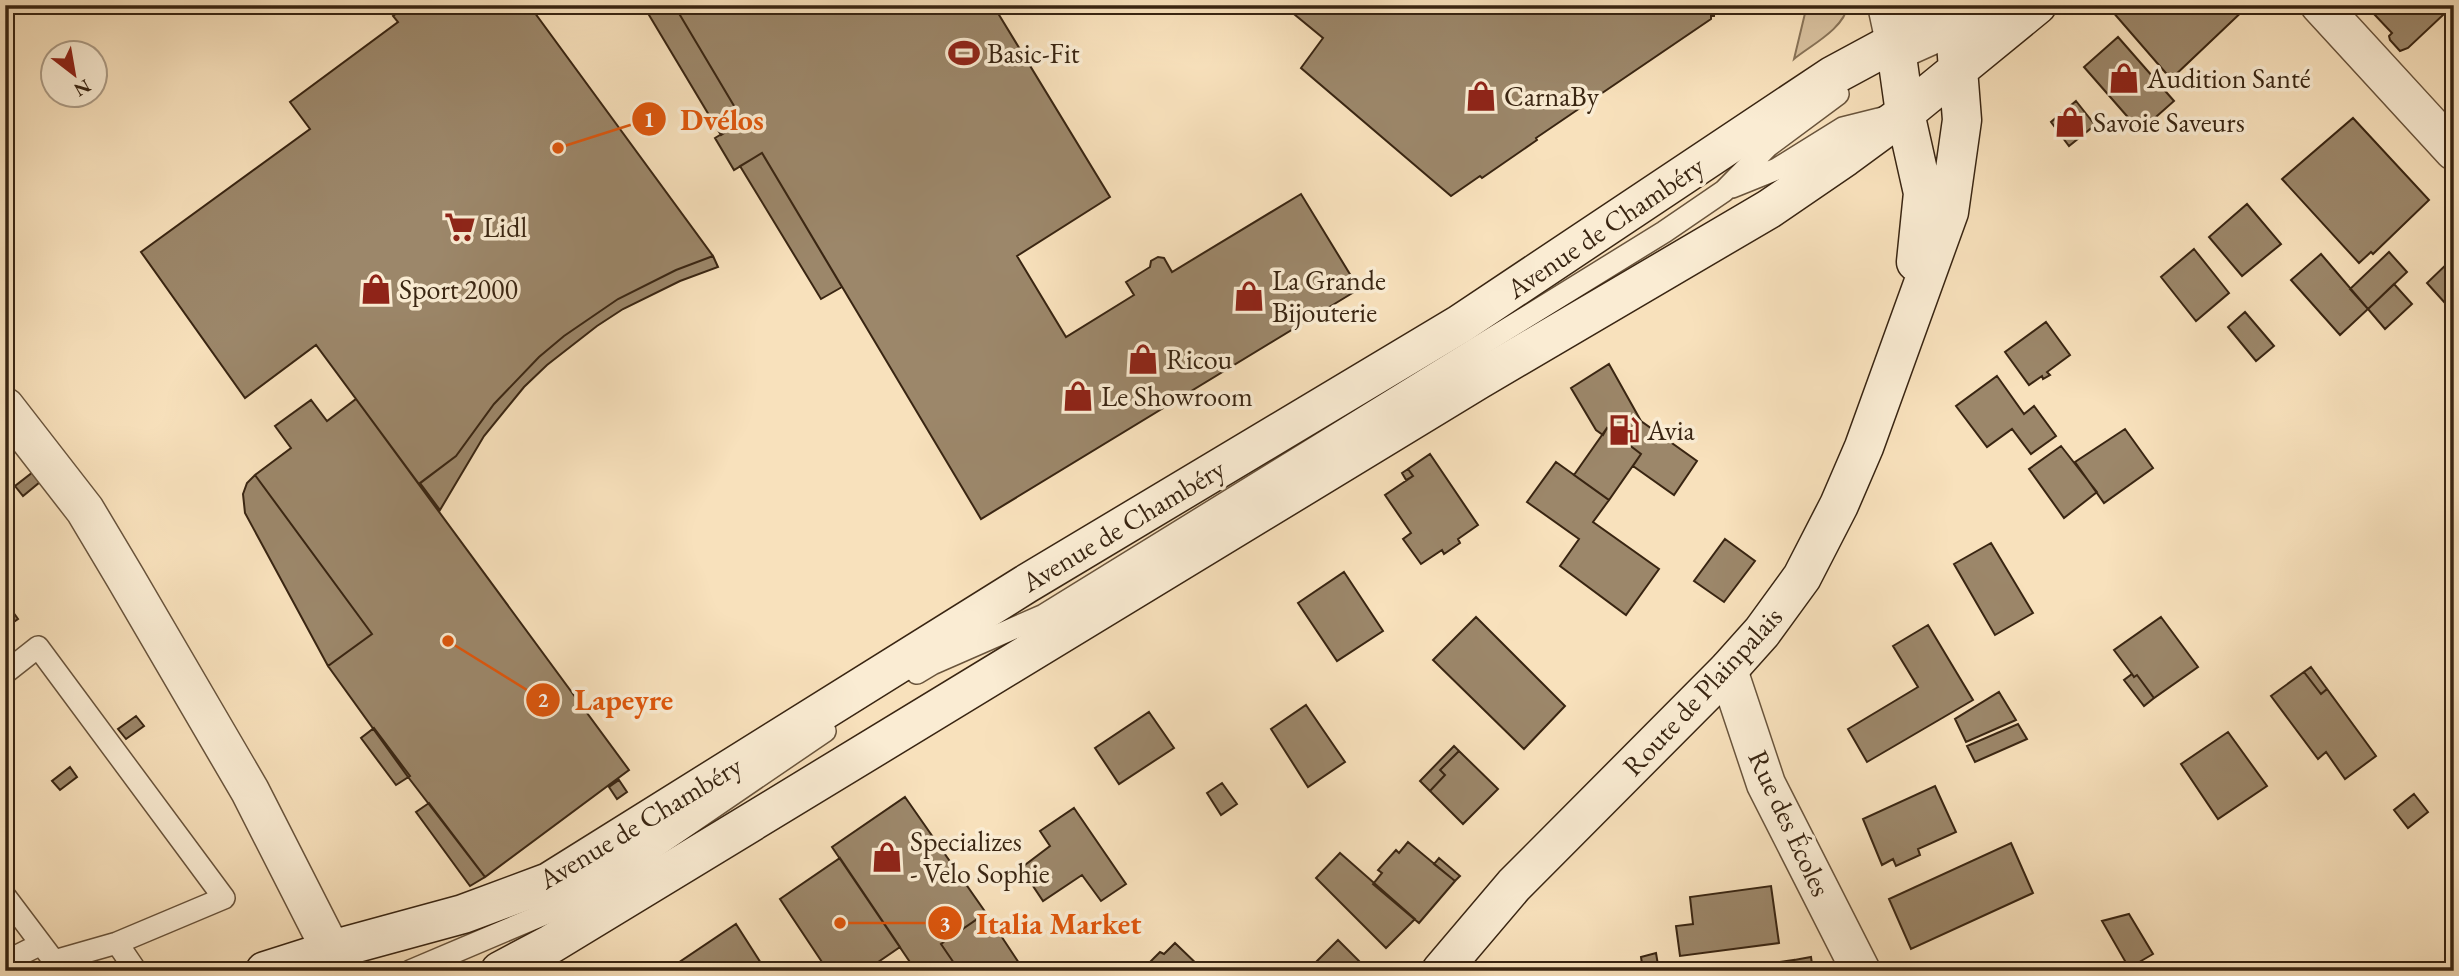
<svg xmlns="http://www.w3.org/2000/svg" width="2459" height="976" font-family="'EB Garamond',serif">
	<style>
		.green { fill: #d8c19f; stroke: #887358; stroke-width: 2 }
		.building { fill: #9c876a; stroke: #392512; stroke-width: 2 }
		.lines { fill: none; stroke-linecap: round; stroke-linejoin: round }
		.service-casing { stroke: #69543c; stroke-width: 24 }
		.minor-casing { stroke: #69543c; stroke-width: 41 }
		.tertiary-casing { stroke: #69543c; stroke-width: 41 }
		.secondary-casing { stroke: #392512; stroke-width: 41 }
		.service { stroke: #faecd3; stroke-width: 21 }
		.minor { stroke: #faecd3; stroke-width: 38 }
		.tertiary { stroke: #faecd3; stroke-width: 38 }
		.secondary { stroke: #faecd3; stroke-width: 38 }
		.labels { text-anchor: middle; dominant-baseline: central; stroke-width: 7; stroke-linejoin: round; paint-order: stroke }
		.poi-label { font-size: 28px; fill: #392512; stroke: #faecd3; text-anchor: start }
		.street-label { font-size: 28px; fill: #392512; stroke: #faecd3 }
		.leader { fill: none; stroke: #df560c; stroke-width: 2.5 }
		.callout-dot { fill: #df560c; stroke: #faecd3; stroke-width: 2.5 }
		.mark-label { font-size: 21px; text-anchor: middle; font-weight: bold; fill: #fff }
		.callout-label { font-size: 30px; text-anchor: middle; font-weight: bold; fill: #df560c; stroke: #faecd3; stroke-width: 7; stroke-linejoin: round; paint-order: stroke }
	</style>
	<rect width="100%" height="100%" fill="#f8e1bc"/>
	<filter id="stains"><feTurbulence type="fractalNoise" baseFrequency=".00286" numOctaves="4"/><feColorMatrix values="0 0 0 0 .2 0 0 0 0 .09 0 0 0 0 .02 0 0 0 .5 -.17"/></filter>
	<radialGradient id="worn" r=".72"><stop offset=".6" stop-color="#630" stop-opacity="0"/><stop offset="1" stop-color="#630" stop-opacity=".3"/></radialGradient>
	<path class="green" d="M1807 5H1848C1844 29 1811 45 1794 59Z"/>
	<path class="building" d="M407 5H529L713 256 676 270 618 299 564 336 539 357 494 404 456 456 419 484 316 345 245 398 141 252 310 129 290 102 398 22 393 16Z
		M643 5H674L743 121 721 135Z
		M674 5H993L1110 197 1017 256 1066 337 1134 295 1126 282 1150 267 1151 261 1158 257 1164 258 1172 272 1301 194 1359 289 981 519 762 153 734 170 715 138 743 121Z
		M1283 5H1715L1714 16H1711V19L1536 138 1537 140 1482 178 1480 176 1451 196 1301 68 1323 38Z
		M2118 5H2249L2171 79 2112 11Z
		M2381 5H2433L2443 15 2408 48 2400 51 2390 40 2389 36 2392 33 2373 13Z
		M2118 37 2174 101 2140 131 2084 67Z
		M2076 101 2095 125 2069 146 2051 122Z
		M2353 118 2429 200 2373 254 2371 252 2359 263 2282 179Z
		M762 153 842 287 821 299 740 166Z
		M2247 204 2281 244 2242 276 2209 237Z
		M2194 249 2229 293 2196 321 2161 277Z
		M2389 252 2407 272 2368 309 2350 289Z
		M2321 254 2368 309 2340 335 2291 280Z
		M713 256 718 267 680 281 623 309 597 326 547 365 524 387 484 436 440 510 420 483 456 456 494 404 539 357 564 336 618 299 676 270Z
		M2454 257V294L2445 303 2427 283Z
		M2394 284 2412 304 2385 329 2368 309Z
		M2245 312 2274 346 2256 361 2228 327Z
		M2046 322 2070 355 2047 372 2050 375 2043 379 2042 376 2029 385 2005 352Z
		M1609 364 1641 421 1697 461 1674 495 1633 466 1641 454 1607 428 1603 435 1596 430 1571 388Z
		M1997 376 2024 414 2034 406 2056 436 2031 454 2012 429 1987 447 1956 406Z
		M356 399 629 770 485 877 408 777 328 666 372 634 255 475 291 448 275 426 311 400 327 421Z
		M1607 428 1641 454 1609 500 1574 475Z
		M2125 429 2153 468 2104 503 2075 462Z
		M2061 446 2097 492 2064 518 2029 469Z
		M1430 454 1478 525 1458 539 1460 543 1444 554 1442 550 1421 564 1403 539 1411 533 1385 495 1413 476 1408 469Z
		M1556 462 1609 500 1593 522 1659 569 1626 615 1560 566 1579 539 1527 502Z
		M1408 469 1413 476 1406 480 1402 473Z
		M33 472 40 482 23 496 15 486Z
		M255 475 372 634 328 666 245 513 243 494 247 483Z
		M1725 539 1755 561 1724 602 1694 581Z
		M1991 543 2033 613 1995 635 1954 564Z
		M1344 572 1383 631 1337 661 1298 603Z
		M5 601 18 619 5 628Z
		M1476 617 1565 706 1524 749 1433 660Z
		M2161 617 2198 667 2154 698 2137 675 2134 677 2132 674 2114 650Z
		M1928 625 1973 700 1867 762 1848 729 1918 687 1893 646Z
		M2311 667 2327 689 2321 694 2304 672Z
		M2304 672 2321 694 2327 689 2376 756 2345 779 2326 752 2318 759 2271 696Z
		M2132 674 2134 677 2137 675 2154 698 2144 706 2124 680Z
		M1999 692 2016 720 1966 742 1955 719Z
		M1306 705 1345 762 1308 787 1271 729Z
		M1149 712 1174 748 1119 784 1095 748Z
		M136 716 144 726 126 739 118 729Z
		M2018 724 2027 739 1975 762 1967 746Z
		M374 728 410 776 396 785 361 738Z
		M2228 732 2267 786 2218 819 2181 764Z
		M1454 746 1459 751 1440 770 1445 775 1430 791 1420 781Z
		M1459 751 1498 789 1463 824 1430 791 1445 775 1440 770Z
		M70 767 77 777 60 790 52 781Z
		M619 780 627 792 617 799 609 787Z
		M1222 783 1237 804 1221 815 1207 793Z
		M1935 786 1956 832 1918 849 1920 855 1896 866 1893 859 1882 865 1863 819Z
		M2414 794 2428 812 2408 828 2394 810Z
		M905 797 986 913 941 944 956 966 950 971H916L832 847Z
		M429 803 485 877 470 886 416 812Z
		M1074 808 1126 884 1101 901 1082 875 1043 901 1021 868 1050 846 1040 831Z
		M1408 842 1455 881 1419 923 1373 884 1382 873 1378 870 1396 850 1399 853Z
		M2011 843 2033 893 1911 949 1889 899Z
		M1340 853 1415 919 1386 948 1316 878Z
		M840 858 900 947 865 971H828L780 899Z
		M1439 858 1460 876 1455 881 1434 864Z
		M1771 886 1779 943 1680 956 1676 926 1693 924 1690 897Z
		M986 913 1019 963 1008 971H950L956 966 941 944Z
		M2129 914 2153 954 2129 968 2102 921Z
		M736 924 766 971H666Z
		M1338 940 1369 971H1307Z
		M1175 943 1204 971H1145L1143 969 1160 952 1164 954Z
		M1656 953 1659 971H1643L1641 957Z
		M1811 957 1813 971H1795L1794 960Z
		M1794 960 1795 971H1720Z"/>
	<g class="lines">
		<defs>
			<path id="service" d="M1890 63 1957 33 1997 5
				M1732 187 1777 169 1843 128 1883 118
				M5 673 38 647 224 898 117 943 54 961 5 896
				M917 673 932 664 1044 615 1664 232 1724 191 1768 146 1838 94
				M117 943 136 971
				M5 962 41 944
				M410 971 549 912 639 858 825 731"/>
			<path id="minor" d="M1887 5 1895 42
				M5 407 85 510 125 577 250 791 331 950"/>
			<path id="tertiary" d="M2320 5 2454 151
				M1728 670 1766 784 1861 971"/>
			<path id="secondary" d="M1895 42 1905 113 1923 193 1916 262
				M265 971 331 950 463 914 549 882 1026 584 1460 324 1832 76 1895 42 1945 5
				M500 971 551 944 1478 380 1769 209 1845 157 1905 113 2037 5
				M1441 971 1514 885 1728 670 1762 632 1802 577 1839 505 1864 447 1949 212 1962 120 1953 5"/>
		</defs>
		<use href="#service" class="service-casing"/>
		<use href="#minor" class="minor-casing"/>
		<use href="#tertiary" class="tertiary-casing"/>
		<use href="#secondary" class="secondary-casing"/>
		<use href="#service" class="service"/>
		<use href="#minor" class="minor"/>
		<use href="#tertiary" class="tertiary"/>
		<use href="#secondary" class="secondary"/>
	</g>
	<defs>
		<symbol id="stadium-bare" viewBox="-9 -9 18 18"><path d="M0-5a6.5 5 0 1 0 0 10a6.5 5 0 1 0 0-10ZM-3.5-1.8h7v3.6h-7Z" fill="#8f2418" stroke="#faecd3" stroke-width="2.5" paint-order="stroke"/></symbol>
		<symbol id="shop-bare" viewBox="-9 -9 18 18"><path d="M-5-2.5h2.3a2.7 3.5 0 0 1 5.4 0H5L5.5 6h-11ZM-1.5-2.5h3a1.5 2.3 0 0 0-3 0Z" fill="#8f2418" stroke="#faecd3" stroke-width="2.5" paint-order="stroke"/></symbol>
		<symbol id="supermarket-bare" viewBox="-9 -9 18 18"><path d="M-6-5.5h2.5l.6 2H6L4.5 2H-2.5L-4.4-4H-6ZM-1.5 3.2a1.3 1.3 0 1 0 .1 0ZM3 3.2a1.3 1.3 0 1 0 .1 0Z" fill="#8f2418" stroke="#faecd3" stroke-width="2.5" paint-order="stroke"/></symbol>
		<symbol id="fuel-bare" viewBox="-9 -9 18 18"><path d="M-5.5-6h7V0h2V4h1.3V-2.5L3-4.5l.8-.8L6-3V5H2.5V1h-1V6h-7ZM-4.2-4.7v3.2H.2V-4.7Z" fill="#8f2418" stroke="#faecd3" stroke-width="2.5" paint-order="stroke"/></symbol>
	</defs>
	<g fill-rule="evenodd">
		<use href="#stadium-bare" x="942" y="31" width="44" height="44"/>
		<use href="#shop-bare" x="2102" y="56" width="44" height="44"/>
		<use href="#shop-bare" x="1459" y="74" width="44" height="44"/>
		<use href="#shop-bare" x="2048" y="100" width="44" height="44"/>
		<use href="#supermarket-bare" x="438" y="205" width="44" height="44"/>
		<use href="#shop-bare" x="354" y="267" width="44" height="44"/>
		<use href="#shop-bare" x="1227" y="274" width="44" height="44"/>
		<use href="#shop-bare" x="1121" y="337" width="44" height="44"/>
		<use href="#shop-bare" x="1056" y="374" width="44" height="44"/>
		<use href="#fuel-bare" x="1602" y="408" width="44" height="44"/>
		<use href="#shop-bare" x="865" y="835" width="44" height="44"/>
	</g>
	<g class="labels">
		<g class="poi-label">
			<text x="987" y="53">Basic-Fit</text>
			<text x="2147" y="78">Audition Santé</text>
			<text x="1504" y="96">CarnaBy</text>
			<text x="2093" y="122">Savoie Saveurs</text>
			<text x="483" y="227">Lidl</text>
			<text x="1272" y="280">La Grande<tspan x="1272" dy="32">Bijouterie</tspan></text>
			<text x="399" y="289">Sport 2000</text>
			<text x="1166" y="359">Ricou</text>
			<text x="1101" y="396">Le Showroom</text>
			<text x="1647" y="430">Avia</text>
			<text x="910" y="841">Specializes<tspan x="910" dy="32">- Velo Sophie</tspan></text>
		</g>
		<g class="street-label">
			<text transform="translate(1605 227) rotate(-34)">Avenue de Chambéry</text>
			<text transform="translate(1123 525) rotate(-31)">Avenue de Chambéry</text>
			<text transform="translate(1702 691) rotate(-47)">Route de Plainpalais</text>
			<text transform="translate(640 822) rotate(-31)">Avenue de Chambéry</text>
			<text transform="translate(1790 823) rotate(65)">Rue des Écoles</text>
		</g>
	</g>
	<path class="leader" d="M558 148L649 119M448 641L543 700M840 923L945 923"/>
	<g class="callout-dot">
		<circle cx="558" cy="148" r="7"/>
		<circle cx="448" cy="641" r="7"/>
		<circle cx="840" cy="923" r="7"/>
		<circle cx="649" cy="119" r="18"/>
		<circle cx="543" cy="700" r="18"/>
		<circle cx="945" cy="923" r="18"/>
	</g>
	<g class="mark-label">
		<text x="649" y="127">1</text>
		<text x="543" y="707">2</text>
		<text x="945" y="931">3</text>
	</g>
	<g class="callout-label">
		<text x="722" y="130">Dvélos</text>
		<text x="624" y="710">Lapeyre</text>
		<text x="1059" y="934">Italia Market</text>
	</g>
	<rect width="2459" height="976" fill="none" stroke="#f8e1bc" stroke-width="28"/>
	<rect x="7" y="7" width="2445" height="962" fill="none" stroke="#392512" stroke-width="3.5"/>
	<rect x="14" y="14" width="2431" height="948" fill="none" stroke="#392512" stroke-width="2"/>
	<g transform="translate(74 74) rotate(149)"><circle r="33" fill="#faecd3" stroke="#ad9c86" stroke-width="2"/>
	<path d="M0-5L12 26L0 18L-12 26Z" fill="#8f2418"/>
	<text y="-10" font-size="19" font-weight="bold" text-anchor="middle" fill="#392512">N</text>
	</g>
	<rect width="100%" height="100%" filter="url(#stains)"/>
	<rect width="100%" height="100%" fill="url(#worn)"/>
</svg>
